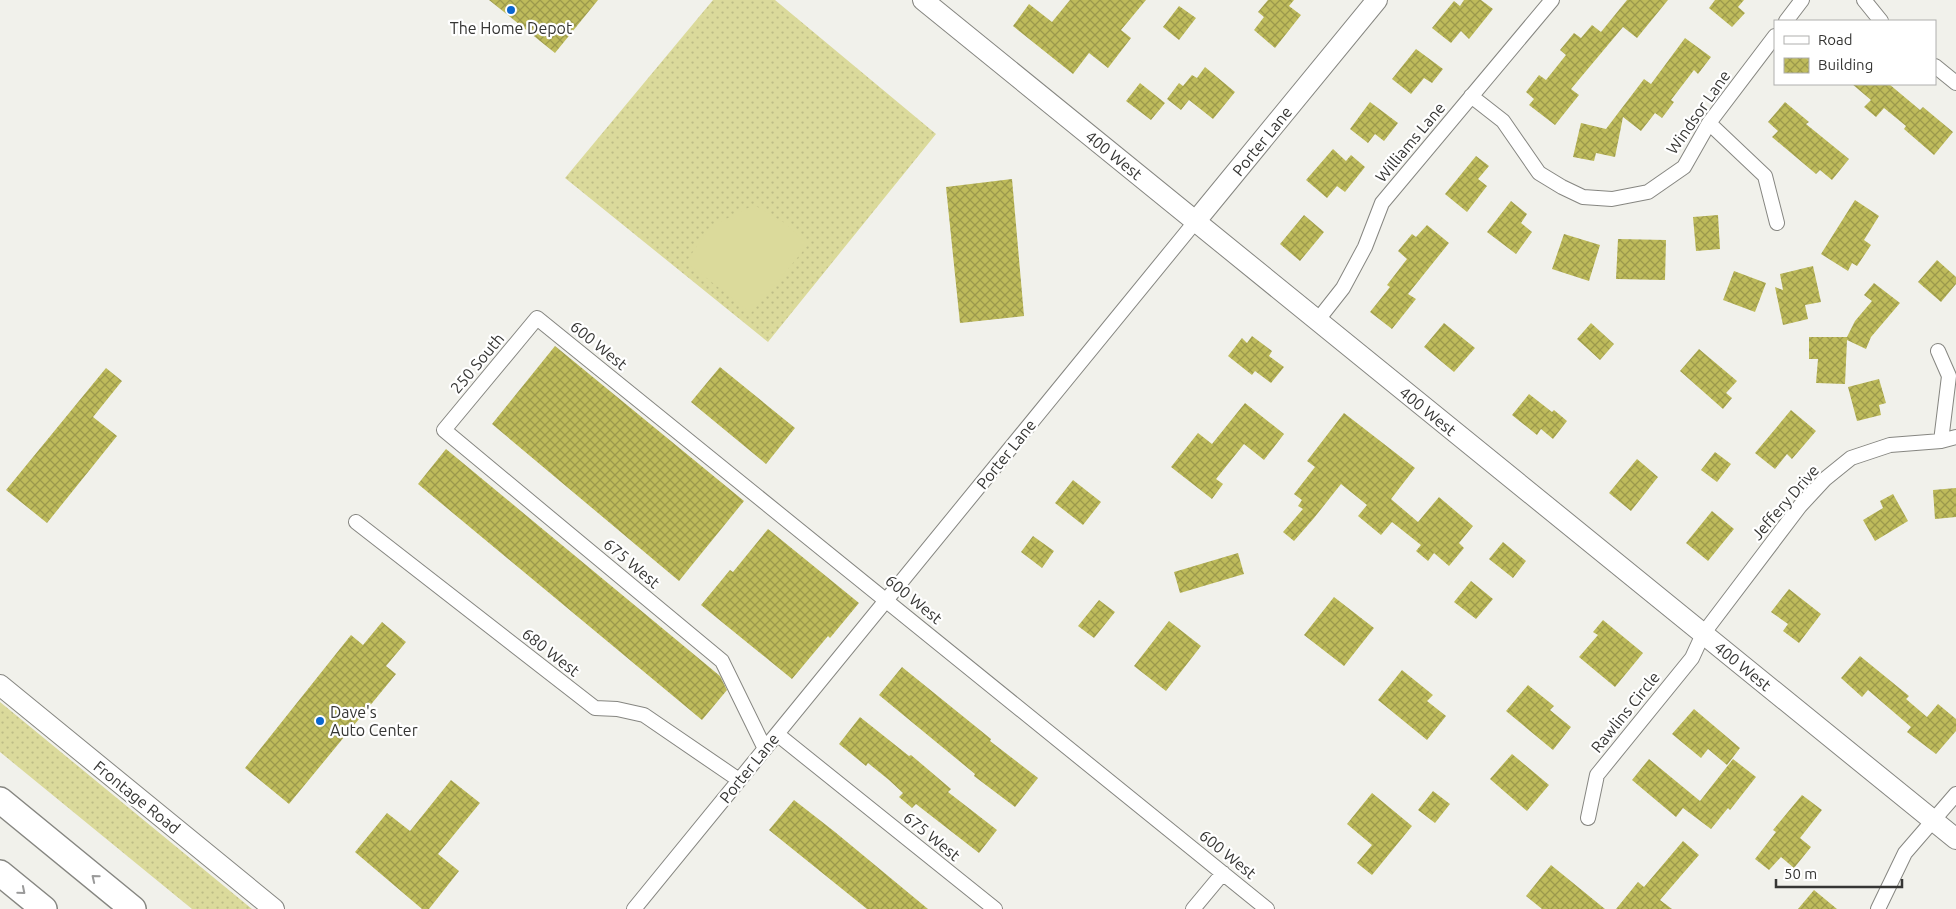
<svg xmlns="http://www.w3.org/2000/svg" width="1956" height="909" font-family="Ubuntu,sans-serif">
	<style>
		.grass { fill: url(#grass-dots) }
		.pitch { fill: #dbda9b }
		.building { fill: url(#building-cross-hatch) }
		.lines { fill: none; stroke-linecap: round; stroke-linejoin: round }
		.street-casing { stroke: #868681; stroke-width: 16 }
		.secondary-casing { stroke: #868681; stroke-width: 22 }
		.highway-casing { stroke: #868681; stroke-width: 28 }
		.street { stroke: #fff; stroke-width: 14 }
		.secondary { stroke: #fff; stroke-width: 20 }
		.highway { stroke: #fff; stroke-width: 25 }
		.oneway { stroke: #9a9a9a }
		.poi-dot { fill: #0b66cf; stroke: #fff; stroke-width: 2 }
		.labels { text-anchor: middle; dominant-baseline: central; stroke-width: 4.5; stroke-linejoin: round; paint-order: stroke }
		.poi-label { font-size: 16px; fill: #363634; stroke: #fff }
		.street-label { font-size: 16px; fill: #363634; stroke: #fff }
	</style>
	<defs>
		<pattern id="grass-dots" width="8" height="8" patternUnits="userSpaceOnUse" patternTransform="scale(1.25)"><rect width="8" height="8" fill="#dbda9b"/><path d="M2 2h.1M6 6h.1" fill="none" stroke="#bdbc86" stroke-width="1.8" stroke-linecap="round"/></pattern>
		<pattern id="building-cross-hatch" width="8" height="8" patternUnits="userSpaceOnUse" patternTransform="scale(1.25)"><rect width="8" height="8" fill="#bebb5b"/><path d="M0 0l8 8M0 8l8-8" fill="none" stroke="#9b994c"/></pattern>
	</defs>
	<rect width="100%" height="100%" fill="#f1f1eb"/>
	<path class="grass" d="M713 0H775L936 134 768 342 565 178Z
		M0 702 252 909H192L0 752Z"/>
	<path class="pitch" d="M754 205 785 223 808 245 751 313 686 262 710 227Z"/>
	<path class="building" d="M489 0H598L555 53Z
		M1070 0H1146L1121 30 1131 38 1108 68 1089 53 1073 74 1013 26 1029 4 1052 22Z
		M1268 0H1294L1289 6 1301 15 1275 48 1254 30 1264 17 1258 12Z
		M1464 0H1481L1493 9 1469 39 1461 31 1451 43 1432 28 1454 1 1460 6Z
		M1627 0H1668L1637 38 1623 27 1571 89 1579 95 1555 125 1529 105 1534 99 1526 92 1539 75 1546 80 1566 55 1560 50 1574 33 1581 38 1592 25 1601 32Z
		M1715 0H1744L1738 7 1745 13 1732 27 1709 8Z
		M1179 6 1196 18 1179 40 1163 27Z
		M1685 38 1711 57 1698 74 1694 70 1671 100 1674 102 1662 118 1655 113 1641 131 1623 117 1615 157 1596 153 1594 161 1573 157 1581 123 1606 129 1644 79 1651 84Z
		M1416 49 1443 69 1432 83 1424 78 1411 94 1392 79Z
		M1205 67 1235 92 1213 119 1189 100 1181 110 1167 99 1179 83 1183 86 1192 75 1197 78Z
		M1140 83 1165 103 1151 120 1126 101Z
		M1852 84H1889L1920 110 1923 107 1953 132 1934 155 1904 129 1906 126 1884 108 1876 117 1864 107 1871 100Z
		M1370 102 1398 123 1384 141 1375 134 1368 143 1350 129Z
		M1785 102 1809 122 1806 124 1849 159 1832 180 1820 170 1816 174 1772 137 1778 131 1768 122Z
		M1333 149 1346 161 1351 155 1365 167 1345 192 1337 186 1327 198 1306 180Z
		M1476 156 1489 166 1478 179 1487 186 1467 212 1445 194Z
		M1012 179 1024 316 960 323 946 187Z
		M1855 200 1879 216 1864 240 1871 245 1857 266 1852 263 1848 271 1821 254Z
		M1511 201 1527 214 1521 223 1532 232 1516 254 1487 232Z
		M1304 215 1324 232 1300 261 1280 244Z
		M1718 215 1720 249 1696 251 1693 217Z
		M1427 225 1449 243 1408 294 1416 299 1392 329 1370 312 1390 287 1387 285 1407 259 1398 251 1412 234 1416 237Z
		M1564 234 1600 245 1589 281 1552 269Z
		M1618 239 1666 240 1665 280 1616 279Z
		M1937 260 1956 277V284L1941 302 1918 282Z
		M1813 266 1821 302 1805 305 1808 319 1783 325 1775 287 1783 290 1780 274Z
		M1734 271 1766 283 1755 312 1723 300Z
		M1874 283 1900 303 1871 337 1866 349 1847 340 1845 384 1816 383 1818 359H1809V337H1847L1855 321 1872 301 1864 295Z
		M1444 323 1475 348 1454 372 1424 347Z
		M1591 323 1614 344 1600 360 1577 339Z
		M1252 336 1272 351 1269 356 1284 367 1271 383 1255 371 1252 375 1228 356 1242 338 1247 343Z
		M555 346 744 501 679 581 492 424Z
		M1699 349 1737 381 1726 393 1732 398 1723 409 1680 371Z
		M720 367 795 428 766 464 691 402Z
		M106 368 122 381 93 417 117 436 47 523 6 490Z
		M1879 379 1886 403 1879 405 1881 415 1857 421 1848 387Z
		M1529 394 1552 412 1554 410 1567 421 1553 439 1541 429 1537 435 1512 415Z
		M1245 403 1284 434 1264 460 1244 444 1216 479 1223 484 1212 499 1171 467 1198 433 1212 444Z
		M1791 410 1816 431 1792 459 1787 454 1775 469 1755 453Z
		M1344 413 1415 468 1391 499 1418 522 1439 497 1473 526 1459 543 1464 548 1449 566 1434 553 1428 561 1416 551 1421 545 1392 522 1381 535 1358 516 1367 505 1341 484 1314 518 1294 541 1283 532 1303 509 1298 506 1302 500 1294 494 1315 467 1307 461Z
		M446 449 720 676 727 690 702 720 418 484Z
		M1715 452 1731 464 1717 482 1701 470Z
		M1637 459 1658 477 1631 511 1609 493Z
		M1073 480 1101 502 1083 525 1055 503Z
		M1956 488V517L1935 519 1933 490Z
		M1893 494 1908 521 1875 541 1863 520 1883 508 1880 501Z
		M1712 511 1734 529 1708 561 1686 543Z
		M768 529 859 603 830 638 828 636 792 679 701 605 730 570 733 572Z
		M1033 536 1054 551 1042 568 1021 552Z
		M1503 542 1526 561 1513 578 1489 559Z
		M1238 553 1244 574 1180 593 1174 572Z
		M1471 581 1493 599 1476 619 1454 602Z
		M1789 589 1821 614 1799 643 1783 631 1788 624 1771 612Z
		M1334 597 1374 628 1344 666 1304 635Z
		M1099 600 1115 612 1094 638 1078 626Z
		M1603 620 1643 653 1615 687 1579 657 1598 635 1593 632Z
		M1169 621 1201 646 1166 691 1134 666Z
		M382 622 406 642 386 666 396 674 289 804 245 768 351 635 363 645Z
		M1860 656 1909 696 1906 699 1927 717 1938 704 1956 719V731L1936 754 1907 732 1911 727 1868 690 1862 697 1841 678Z
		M902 667 991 739 990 741 1038 778 1015 807 974 776 975 774 879 695Z
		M1402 670 1433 695 1427 701 1446 716 1427 740 1378 700Z
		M1528 685 1554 706 1550 710 1571 727 1553 750 1506 711Z
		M1694 709 1740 748 1727 765 1708 749 1701 758 1672 734Z
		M860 717 909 756 911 755 951 789 948 792 997 830 979 853 916 804 912 808 899 797 903 793 889 780 868 763 866 766 839 744Z
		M1512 754 1549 785 1527 811 1490 779Z
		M1649 759 1700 801 1733 759 1756 777 1730 810 1728 808 1711 829 1683 808 1676 817 1632 780Z
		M451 780 480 803 438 854 459 871 429 909H422L355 852 387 813 410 831Z
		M1433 791 1450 804 1435 823 1418 810Z
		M1372 793 1412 826 1372 875 1357 863 1372 845 1347 824Z
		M1802 795 1822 810 1800 838 1811 847 1794 868 1781 857 1769 870 1755 859 1776 832 1773 830Z
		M794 800 835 832 928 909H867L769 830Z
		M1683 841 1699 855 1660 900 1672 909H1616L1638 882 1644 887Z
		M1551 865 1605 909H1542L1526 896Z
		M1814 890 1837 909H1798Z"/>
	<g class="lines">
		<defs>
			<path id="street" d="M1864 0 1881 21
				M1786 21 1802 0
				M1935 66 1956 83
				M1471 96 1503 121 1539 173 1562 187 1583 197 1612 199 1648 192 1684 167 1709 123 1775 36
				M1709 123 1765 176 1777 223
				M1317 321 1343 288 1365 247 1382 203 1552 0
				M1938 351 1949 376 1941 441
				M356 522 595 708 617 709 644 715 739 780
				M777 734 995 909
				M765 749 722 661 444 430 537 318 1267 909
				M1588 818 1597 775 1692 658 1703 634 1800 506 1825 479 1851 458 1890 445 1941 441 1956 437
				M634 909 1195 222
				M1193 909 1223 873
				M1878 909 1905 853 1956 794"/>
			<path id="secondary" d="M923 0 1956 839
				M1195 222 1377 0
				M0 685 274 909"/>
			<path id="highway" d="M0 800 133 909
				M0 873 44 909"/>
		</defs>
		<use href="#street" class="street-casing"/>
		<use href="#secondary" class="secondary-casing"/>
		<use href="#highway" class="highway-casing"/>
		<use href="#street" class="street"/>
		<use href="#secondary" class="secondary"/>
		<use href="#highway" class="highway"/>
	</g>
	<defs><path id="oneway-chevron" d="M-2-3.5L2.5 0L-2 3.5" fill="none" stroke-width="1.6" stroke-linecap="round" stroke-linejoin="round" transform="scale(1.25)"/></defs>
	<g class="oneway">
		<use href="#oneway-chevron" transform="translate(95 878) rotate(-141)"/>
		<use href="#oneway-chevron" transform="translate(22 891) rotate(40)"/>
	</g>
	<g class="poi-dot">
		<circle cx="511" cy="10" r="5"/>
		<circle cx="320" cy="721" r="5"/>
	</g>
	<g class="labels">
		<g class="poi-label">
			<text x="511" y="28">The Home Depot</text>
			<text x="330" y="712" text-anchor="start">Dave's<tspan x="330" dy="18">Auto Center</tspan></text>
		</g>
		<g class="street-label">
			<text transform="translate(1698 112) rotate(-55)">Windsor Lane</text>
			<text transform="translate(1262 141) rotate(-51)">Porter Lane</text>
			<text transform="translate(1410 142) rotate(-50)">Williams Lane</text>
			<text transform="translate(1114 155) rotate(39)">400 West</text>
			<text transform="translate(599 345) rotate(39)">600 West</text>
			<text transform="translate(477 363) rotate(-50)">250 South</text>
			<text transform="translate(1428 411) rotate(39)">400 West</text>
			<text transform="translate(1006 454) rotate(-51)">Porter Lane</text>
			<text transform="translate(1785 502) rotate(-49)">Jeffery Drive</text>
			<text transform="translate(632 563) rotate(40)">675 West</text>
			<text transform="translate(914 599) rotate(39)">600 West</text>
			<text transform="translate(551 652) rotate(38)">680 West</text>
			<text transform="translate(1743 666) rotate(39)">400 West</text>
			<text transform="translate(1625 712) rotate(-51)">Rawlins Circle</text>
			<text transform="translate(749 768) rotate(-51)">Porter Lane</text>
			<text transform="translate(137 797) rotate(39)">Frontage Road</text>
			<text transform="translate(932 836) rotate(39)">675 West</text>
			<text transform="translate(1228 854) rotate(39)">600 West</text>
		</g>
	</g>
	<rect x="1774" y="20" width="162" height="65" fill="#ffffff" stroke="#afafae"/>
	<rect x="1784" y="36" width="25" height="8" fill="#ffffff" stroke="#afafae"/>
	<text x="1818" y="45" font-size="15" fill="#363634">Road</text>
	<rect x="1784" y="58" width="25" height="15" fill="url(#building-cross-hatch)" stroke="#afafae"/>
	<text x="1818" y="70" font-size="15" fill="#363634">Building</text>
	<path d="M1776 879v8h126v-8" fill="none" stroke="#363634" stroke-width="2.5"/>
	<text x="1784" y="879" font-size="15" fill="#363634" stroke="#ffffff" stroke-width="4" paint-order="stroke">50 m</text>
</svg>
